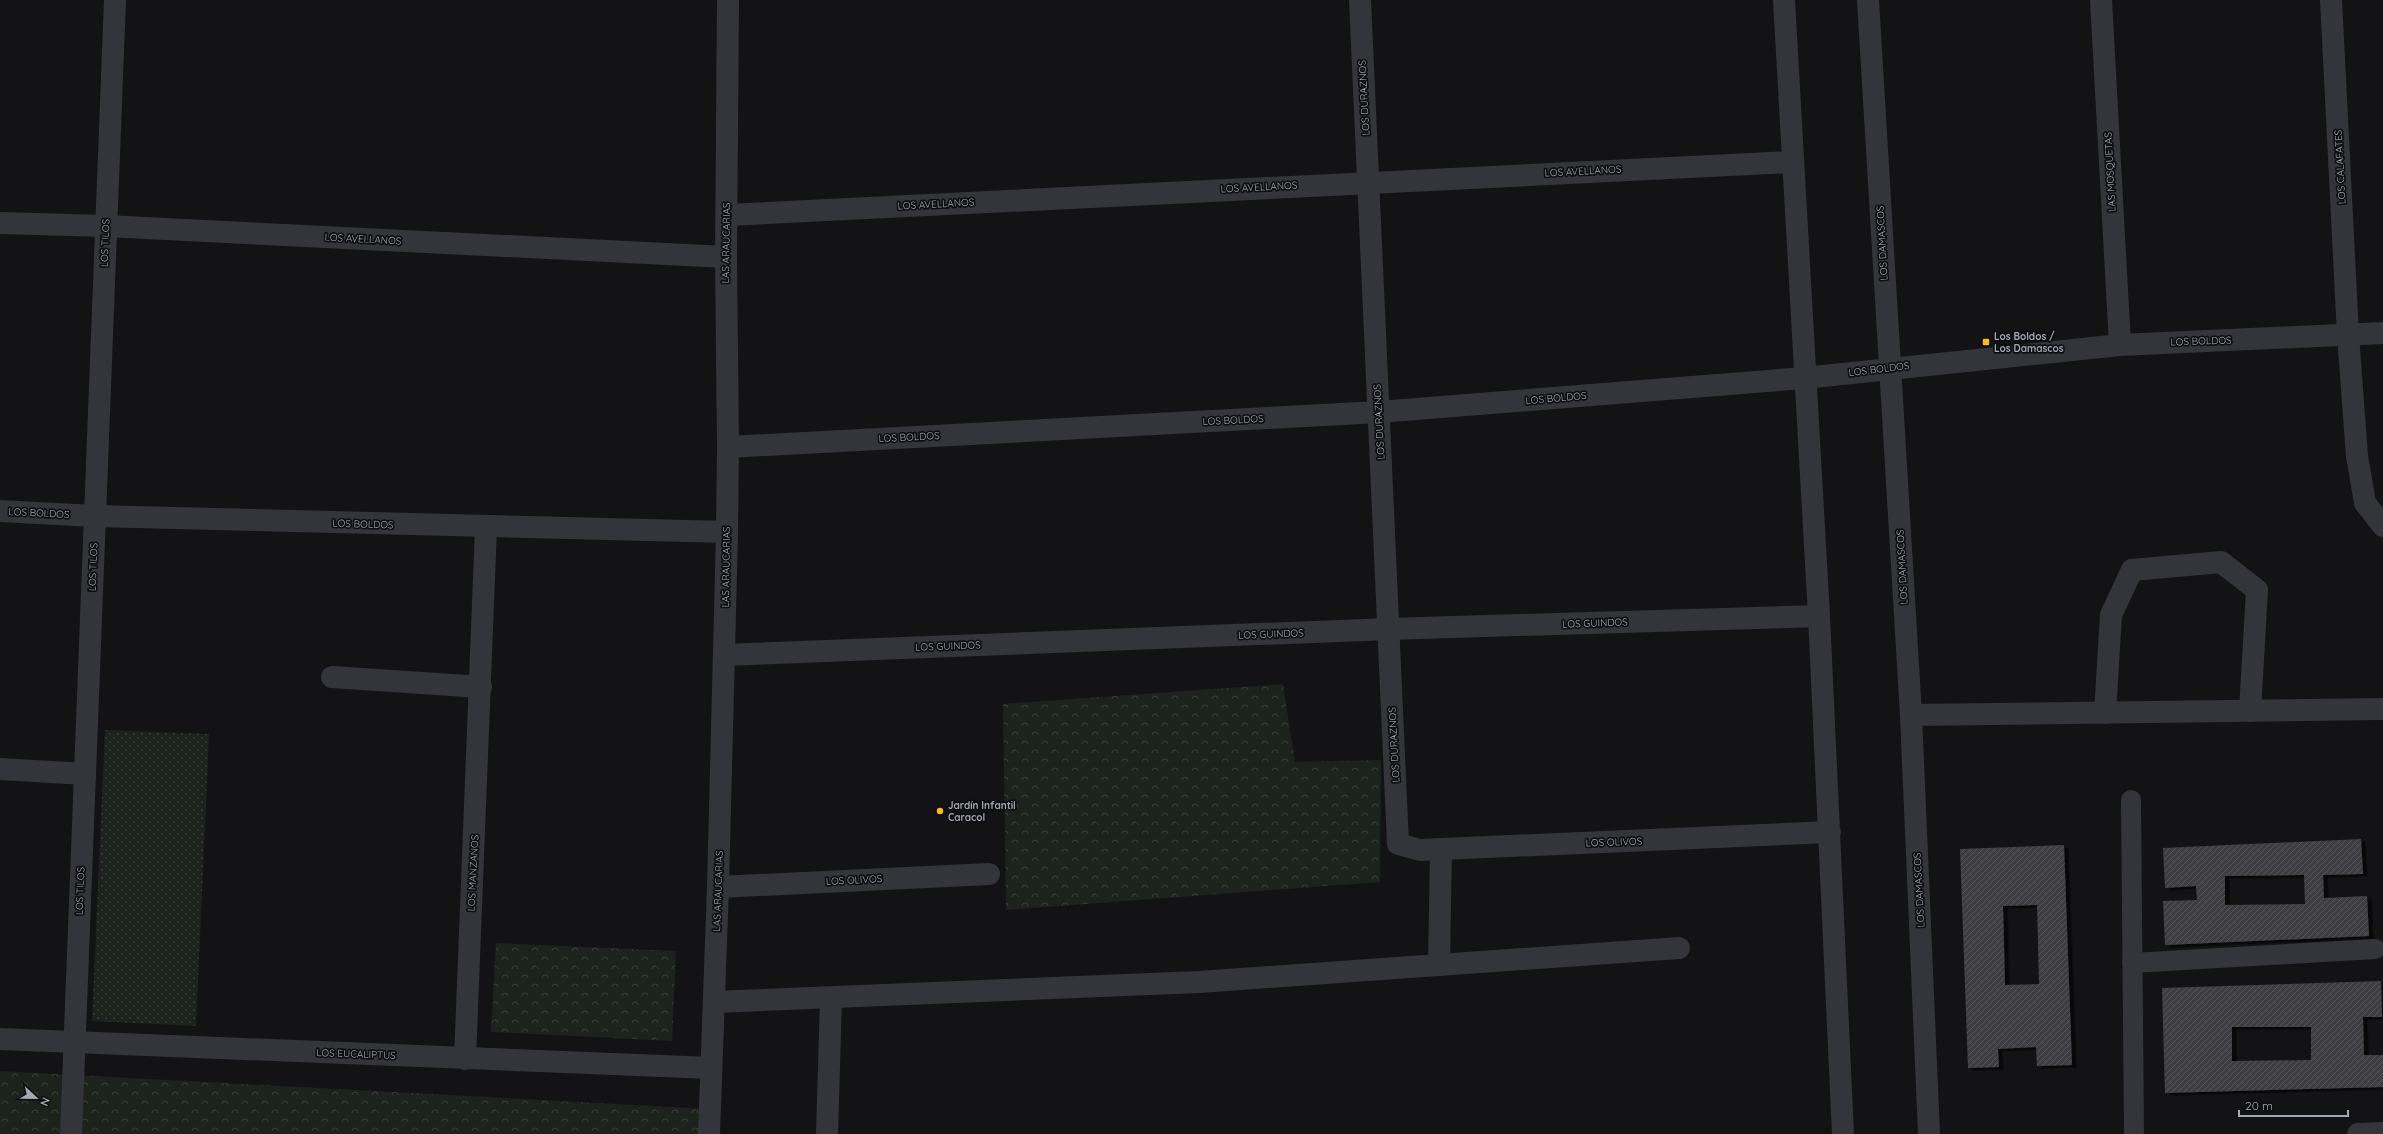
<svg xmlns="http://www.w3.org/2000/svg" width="2383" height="1134" viewBox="0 0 2383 1134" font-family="Quicksand,sans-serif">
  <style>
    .grass { fill: url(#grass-dots) }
    .forest { fill: url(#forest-crowns) }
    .building { fill: url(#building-hatch); fill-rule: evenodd; filter: url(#shadow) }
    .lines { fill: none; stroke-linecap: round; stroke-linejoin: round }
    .service { stroke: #34353a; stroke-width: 20 }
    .minor { stroke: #34353a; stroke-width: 22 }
    .tertiary { stroke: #34353a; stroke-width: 22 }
    .poi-dot { fill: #f7b928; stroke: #0e0e10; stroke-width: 1.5 }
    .labels { text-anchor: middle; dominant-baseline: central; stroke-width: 3.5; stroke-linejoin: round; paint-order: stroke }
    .street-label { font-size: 10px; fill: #a4a9b6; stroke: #0e0e10 }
    .poi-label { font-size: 10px; font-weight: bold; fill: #a4a9b6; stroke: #0e0e10; text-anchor: start }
  </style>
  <defs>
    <pattern id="grass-dots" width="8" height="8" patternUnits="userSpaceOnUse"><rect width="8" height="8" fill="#1b231c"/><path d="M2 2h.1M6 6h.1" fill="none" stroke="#39403b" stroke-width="1.8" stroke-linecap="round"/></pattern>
    <pattern id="forest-crowns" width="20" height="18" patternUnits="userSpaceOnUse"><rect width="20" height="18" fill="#1b231c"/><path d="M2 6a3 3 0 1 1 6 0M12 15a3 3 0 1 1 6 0" fill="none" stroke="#39403b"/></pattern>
    <pattern id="building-hatch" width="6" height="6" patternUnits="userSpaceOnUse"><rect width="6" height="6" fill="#3d3e42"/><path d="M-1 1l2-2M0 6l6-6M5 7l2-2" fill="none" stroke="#56575b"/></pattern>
    <filter id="shadow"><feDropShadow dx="4.5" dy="2.5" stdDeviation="0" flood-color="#0009"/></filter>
  </defs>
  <rect width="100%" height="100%" fill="#131315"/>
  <polygon class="grass" points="105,730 209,734 196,1026 92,1021"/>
  <g class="forest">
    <polygon points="1283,684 1295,762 1381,760 1380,882 1006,910 1003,704"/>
    <polygon points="496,943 676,951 672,1041 491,1032"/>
    <polygon points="0,1071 709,1109 708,1134 0,1134"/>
  </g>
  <g class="building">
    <path d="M2361,839L2363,874L2323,875L2324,898L2367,896L2369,936L2165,945L2163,901L2197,900L2196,886L2165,888L2163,848ZM2304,875L2305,904L2225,905V876Z"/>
    <path d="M2064,845L2072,1065L2037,1066L2036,1047L1998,1049L1999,1067L1968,1068L1960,849ZM2037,905L2039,984L2005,985L2003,906Z"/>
    <path d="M2381,981L2382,1017H2363L2364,1055H2383V1087L2165,1093L2162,988ZM2232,1027H2311V1060L2232,1061Z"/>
  </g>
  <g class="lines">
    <g class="service">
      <polyline points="2131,800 2134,1134"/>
      <polyline points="2132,963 2375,949"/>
    </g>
    <g class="minor">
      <polyline points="1360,0 1398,844 1420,850 1830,832"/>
      <polyline points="2101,0 2120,345"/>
      <polyline points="2331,0 2348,335 2357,456 2365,503 2383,526"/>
      <polyline points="727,215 1792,162"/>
      <polyline points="0,223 106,226 726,257"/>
      <polyline points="728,447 726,257 728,0"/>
      <polyline points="724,655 1389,629 1819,616"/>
      <polyline points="332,677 481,687"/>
      <polyline points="2105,713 2111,615 2132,570 2221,562 2257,590 2250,711"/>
      <polyline points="1911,715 2383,709"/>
      <polyline points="0,769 85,774"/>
      <polyline points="718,887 989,874"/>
      <polyline points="1439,965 1441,849"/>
      <polyline points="714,1002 1199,982 1679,948"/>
      <polyline points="0,1039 711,1068"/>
      <polyline points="465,1059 486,527"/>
      <polyline points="71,1134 115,0"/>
      <polyline points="709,1134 718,887 727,532"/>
      <polyline points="827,1134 831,998"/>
    </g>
    <g class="tertiary">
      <polyline points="1784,0 1819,616 1843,1134"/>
      <polyline points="1868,0 1911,715 1929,1134"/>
      <polyline points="0,511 95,516 727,532 728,447 1379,412 1804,378 2120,345 2383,333"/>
      <polyline points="2358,1134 2383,1133"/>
    </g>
  </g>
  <g class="poi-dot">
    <rect x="1982" y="338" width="8" height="8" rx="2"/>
    <circle cx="940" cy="811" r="4"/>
  </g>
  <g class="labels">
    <g class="street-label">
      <text transform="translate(1364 98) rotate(-93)">LOS DURAZNOS</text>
      <text transform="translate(2340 167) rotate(-93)">LOS CALAFATES</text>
      <text transform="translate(1583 171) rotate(-3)">LOS AVELLANOS</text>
      <text transform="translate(2110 172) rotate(-93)">LAS MOSQUETAS</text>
      <text transform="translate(1259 187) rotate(-3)">LOS AVELLANOS</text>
      <text transform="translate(936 204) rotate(-3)">LOS AVELLANOS</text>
      <text transform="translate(363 239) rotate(3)">LOS AVELLANOS</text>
      <text transform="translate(105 243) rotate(-88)">LOS TILOS</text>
      <text transform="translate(726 243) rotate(-89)">LAS ARAUCARIAS</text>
      <text transform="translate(1882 243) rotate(-93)">LOS DAMASCOS</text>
      <text transform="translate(2201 341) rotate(-2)">LOS BOLDOS</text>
      <text transform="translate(1879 369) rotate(-7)">LOS BOLDOS</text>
      <text transform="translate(1556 398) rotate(-5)">LOS BOLDOS</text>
      <text transform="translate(1233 420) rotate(-3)">LOS BOLDOS</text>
      <text transform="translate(1379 422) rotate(-93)">LOS DURAZNOS</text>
      <text transform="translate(909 437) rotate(-3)">LOS BOLDOS</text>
      <text transform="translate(39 513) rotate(3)">LOS BOLDOS</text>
      <text transform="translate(363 524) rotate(2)">LOS BOLDOS</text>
      <text transform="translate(93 567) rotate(-88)">LOS TILOS</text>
      <text transform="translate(726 567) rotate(-89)">LAS ARAUCARIAS</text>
      <text transform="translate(1902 567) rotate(-93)">LOS DAMASCOS</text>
      <text transform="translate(1595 623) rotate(-2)">LOS GUINDOS</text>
      <text transform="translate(1271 634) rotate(-2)">LOS GUINDOS</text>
      <text transform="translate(948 646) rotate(-2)">LOS GUINDOS</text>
      <text transform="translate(1394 745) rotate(-93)">LOS DURAZNOS</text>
      <text transform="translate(1614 842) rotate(-2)">LOS OLIVOS</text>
      <text transform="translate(473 873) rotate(-87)">LOS MANZANOS</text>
      <text transform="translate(854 880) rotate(-3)">LOS OLIVOS</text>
      <text transform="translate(1919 890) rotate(-93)">LOS DAMASCOS</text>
      <text transform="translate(80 891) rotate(-88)">LOS TILOS</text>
      <text transform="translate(718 891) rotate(-88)">LAS ARAUCARIAS</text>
      <text transform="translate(356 1054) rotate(2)">LOS EUCALIPTUS</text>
    </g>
    <g class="poi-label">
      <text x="1994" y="336">Los Boldos /<tspan x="1994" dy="12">Los Damascos</tspan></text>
      <text x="948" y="805">Jardín Infantil<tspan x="948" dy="12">Caracol</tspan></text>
    </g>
  </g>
  <g transform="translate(36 1098) rotate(112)" stroke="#0e0e10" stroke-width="3" paint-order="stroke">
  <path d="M0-3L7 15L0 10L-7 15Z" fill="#a4a9b6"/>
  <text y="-6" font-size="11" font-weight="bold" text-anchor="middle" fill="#a4a9b6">N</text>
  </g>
  <path d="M2239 1110v6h109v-6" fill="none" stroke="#a4a9b6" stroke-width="2"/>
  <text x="2245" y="1110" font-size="12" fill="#a4a9b6" stroke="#0e0e10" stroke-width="3" paint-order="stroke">20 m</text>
</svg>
